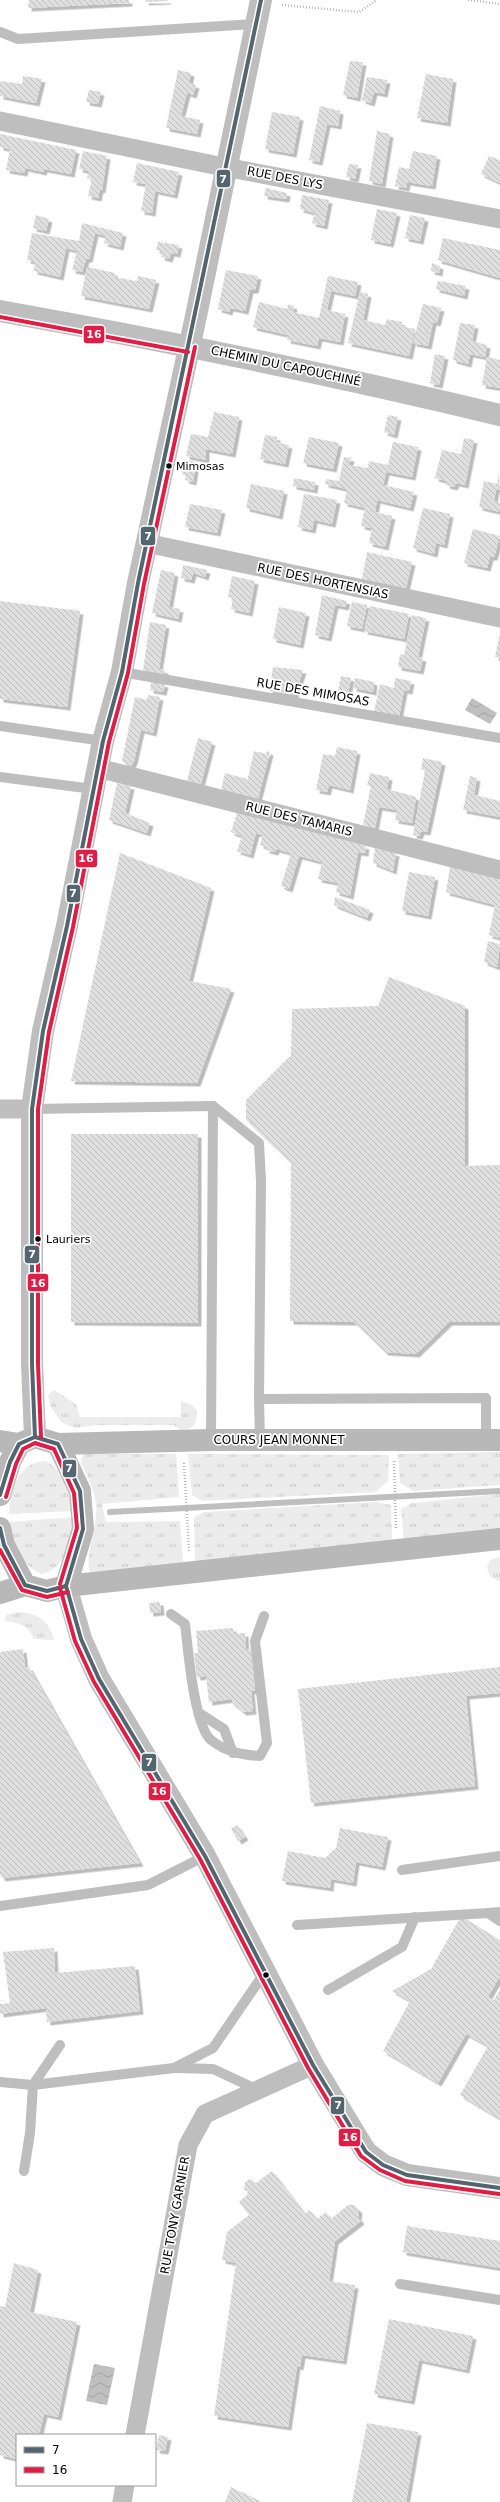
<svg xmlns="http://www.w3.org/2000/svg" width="500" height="2502" viewBox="0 0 500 2502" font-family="'DejaVu Sans',sans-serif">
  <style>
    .grass { fill: url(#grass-tufts) }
    .water { fill: url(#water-waves) }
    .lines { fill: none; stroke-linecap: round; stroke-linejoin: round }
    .stream { stroke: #bfbfbf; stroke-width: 6 }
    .building { fill: url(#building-back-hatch); filter: url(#shadow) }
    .path { stroke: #b9b9b9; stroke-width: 2.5; stroke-dasharray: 1 2; stroke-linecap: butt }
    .service { stroke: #bebebe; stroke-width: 10 }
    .minor { stroke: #bebebe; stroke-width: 19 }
    .tertiary { stroke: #bebebe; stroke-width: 22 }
    .secondary { stroke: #b8b8b8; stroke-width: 22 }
    .bus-1-casing { stroke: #fff; stroke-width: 7 }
    .bus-2-casing { stroke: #fff; stroke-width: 7 }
    .bus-1 { stroke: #53656e; stroke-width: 4 }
    .bus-2 { stroke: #df1d45; stroke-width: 4 }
    .bus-dot { fill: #000; stroke: #fff; stroke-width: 1.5 }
    .labels { text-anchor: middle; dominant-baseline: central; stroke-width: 3.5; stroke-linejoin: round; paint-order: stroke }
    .bus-label { font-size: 11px; fill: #000; stroke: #fff; text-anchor: start }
    .street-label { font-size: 12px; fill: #000; stroke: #fff }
    .line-badge { stroke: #fff; stroke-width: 1.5 }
    .badge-label { font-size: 11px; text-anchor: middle; font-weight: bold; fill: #fff }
  </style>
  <defs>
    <pattern id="grass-tufts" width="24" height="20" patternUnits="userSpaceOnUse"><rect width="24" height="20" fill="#ececec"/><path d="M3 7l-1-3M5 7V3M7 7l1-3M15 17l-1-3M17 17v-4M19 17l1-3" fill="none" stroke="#c9c9c9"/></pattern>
    <pattern id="water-waves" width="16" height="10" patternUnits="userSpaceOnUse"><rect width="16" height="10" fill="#bfbfbf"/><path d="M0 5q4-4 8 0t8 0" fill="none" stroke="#a2a2a2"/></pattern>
    <pattern id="building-back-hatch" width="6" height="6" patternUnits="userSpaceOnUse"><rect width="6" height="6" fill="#dfdfdf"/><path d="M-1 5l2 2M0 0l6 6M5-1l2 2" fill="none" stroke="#bebebe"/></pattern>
    <filter id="shadow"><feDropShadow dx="3.5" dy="3.5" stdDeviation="0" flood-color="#0004"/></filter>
  </defs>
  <rect width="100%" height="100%" fill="#fff"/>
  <g class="grass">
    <path d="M54,1390L76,1404L80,1417H181V1401L192,1405L197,1410C197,1423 194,1430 180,1430L174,1425H97L75,1428L61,1422L51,1407L48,1395Z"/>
    <polygon points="500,1452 500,1485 413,1491 400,1483 398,1454"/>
    <path d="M83,1454H176L179,1497L102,1504L106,1522L180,1521L183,1565L90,1572C84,1557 98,1526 96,1506C95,1490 87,1476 81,1462Z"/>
    <polygon points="188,1454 389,1455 388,1481 376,1492 202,1501 192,1495"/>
    <path d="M44,1461C64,1468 69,1492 73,1511L9,1514C10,1491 18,1463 44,1461Z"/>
    <polygon points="500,1494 500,1530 404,1540 401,1509 412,1503"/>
    <polygon points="377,1502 391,1505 392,1541 195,1562 194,1517 204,1512"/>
    <path d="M75,1517C70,1539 68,1568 42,1574C18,1564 16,1545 9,1522Z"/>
    <polygon points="500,1557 500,1582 490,1576 487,1568 490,1560"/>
    <path d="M19,1612C37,1613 50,1621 54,1640L34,1639C28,1625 20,1623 5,1621L6,1615Z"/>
  </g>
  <g class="water">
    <polygon points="472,698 497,713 490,724 465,710"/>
    <polygon points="94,2364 115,2368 107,2405 86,2401"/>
  </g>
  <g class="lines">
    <polyline class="stream" points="110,1512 500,1491"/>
  </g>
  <g class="building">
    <polygon points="29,0 129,0 129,3 28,8"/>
    <polygon points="145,0 168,0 168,1 146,2"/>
    <polygon points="350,61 363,62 357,98 343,95"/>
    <polygon points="178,70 191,73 189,83 196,85 193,95 187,93 181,116 200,120 197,134 166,128"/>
    <polygon points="426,74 453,79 447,123 417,118"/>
    <polygon points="23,76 42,79 36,103 0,96 0,81 22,84"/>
    <polygon points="367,77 387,80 384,94 374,92 371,103 362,100"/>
    <polygon points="89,90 101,92 98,104 86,102"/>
    <polygon points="320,106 340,111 338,126 327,124 319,162 309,160"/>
    <polygon points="272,112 300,117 293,154 265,149"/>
    <polygon points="377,131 390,134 382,184 369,181"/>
    <polygon points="0,134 76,150 71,174 44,169 43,172 25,168 24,173 6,170 10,149 0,147"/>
    <polygon points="83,151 107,156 102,190 100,189 98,198 88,196 92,179 87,178 89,171 79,169"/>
    <polygon points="413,151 437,156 432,186 407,182 406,188 395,186 399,167 409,169"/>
    <polygon points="489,156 500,160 500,183 481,174"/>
    <polygon points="137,163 179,172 174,195 155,191 152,213 141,211 146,184 133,182"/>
    <polygon points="349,164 358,165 355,179 346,177"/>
    <polygon points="266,188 287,193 286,199 264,196"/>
    <polygon points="302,195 329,200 324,226 312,223 315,213 300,209"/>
    <polygon points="377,209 397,213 390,244 371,240"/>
    <polygon points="36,215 49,219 46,231 33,228"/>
    <polygon points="410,215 425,218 420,241 405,238"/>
    <polygon points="82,223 123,233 120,247 104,243 106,236 95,233 89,259 86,259 82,272 72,270 77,251 66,248 60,277 34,271 35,262 27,260 32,233 79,241"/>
    <polygon points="443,238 500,250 500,278 438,260"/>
    <polygon points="158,242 179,245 177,254 171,253 169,259 161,257 162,251 156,250"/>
    <polygon points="432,263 440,266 439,273 431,271"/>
    <polygon points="87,267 115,273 114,277 137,281 138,276 156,280 149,309 81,296"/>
    <polygon points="226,270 258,276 255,290 250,290 245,311 230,308 229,312 218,309"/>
    <polygon points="328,276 358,282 355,296 331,291 327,310 345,314 340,342 319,338 317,346 287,340 288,335 253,327 259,302 287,309 288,304 294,306 293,312 319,318"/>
    <polygon points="438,281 466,286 464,296 436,289"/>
    <polygon points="360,292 368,294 363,320 385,325 387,319 402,322 401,326 415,329 409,356 348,343"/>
    <polygon points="423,304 441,308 437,323 433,322 428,346 413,343"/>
    <polygon points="460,323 475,325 472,341 487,345 485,357 470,354 468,364 453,360"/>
    <polygon points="435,354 445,356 439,385 430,383"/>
    <polygon points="487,357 500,360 500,388 482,385"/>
    <polygon points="214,412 239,417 232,454 206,449 206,460 186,456 191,434 208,437"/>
    <polygon points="388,415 398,417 394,435 384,432"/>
    <polygon points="265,435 277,437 276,442 289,445 285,464 260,459"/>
    <polygon points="309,437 339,443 333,469 303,463"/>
    <polygon points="464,438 474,440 465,485 456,483 454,487 446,485 447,481 435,478 442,450 461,454"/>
    <polygon points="393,442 418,447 412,477 386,472 383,485 414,492 410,508 377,500 375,512 392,516 385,547 369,543 372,528 361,526 365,508 344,503 347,489 325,484 326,479 339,481 344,457 351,458 349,465 368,468 369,461 388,465"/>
    <polygon points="185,460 196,462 193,482 185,480 186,476 182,474"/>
    <polygon points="499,472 500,490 496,489 494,501 500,503 500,512 479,507 484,481 497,484"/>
    <polygon points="294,478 315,482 314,490 293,486"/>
    <polygon points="251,484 284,491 279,516 246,508"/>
    <polygon points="304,494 337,500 332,524 314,520 312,530 298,527"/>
    <polygon points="190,504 222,510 217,533 185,527"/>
    <polygon points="423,508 450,514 444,545 436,543 434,554 413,548"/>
    <polygon points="473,529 500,536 494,557 490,557 487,568 464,563"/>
    <polygon points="367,552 412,562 406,588 362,579"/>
    <polygon points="183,565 207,570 205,577 193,573 191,580 181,578"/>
    <polygon points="161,570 175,573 169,607 180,609 178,619 152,613"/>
    <polygon points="232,576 255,581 249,613 231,609 233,598 228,597"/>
    <polygon points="322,595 347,601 345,607 335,605 328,638 315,635"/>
    <polygon points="0,601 80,611 67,707 0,699"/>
    <polygon points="352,602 367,605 362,629 347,626"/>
    <polygon points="370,606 409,614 404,639 364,631"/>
    <polygon points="279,607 306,613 300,645 273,639"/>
    <polygon points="412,615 426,618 418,657 423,658 420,671 398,667 400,654 404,655"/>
    <polygon points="150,622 166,625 159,669 165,670 164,675 143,670"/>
    <polygon points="499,637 500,637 500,658 495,657"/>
    <polygon points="273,667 303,670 295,695 269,691"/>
    <polygon points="341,676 351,678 348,693 338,691"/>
    <polygon points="355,678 374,682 373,692 353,688"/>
    <polygon points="395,678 411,681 409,691 404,690 399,717 374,712 380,684 394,688"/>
    <polygon points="151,681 165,684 163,692 150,690"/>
    <polygon points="148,695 160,697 153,733 141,730 134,761 131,766 128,765 122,761 135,697 147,700"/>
    <polygon points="198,738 212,742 201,784 187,781"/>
    <polygon points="337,747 357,751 350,790 329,785 327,792 316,790 323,754 335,756"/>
    <polygon points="254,751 266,754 267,751 270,752 258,799 244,796"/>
    <polygon points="423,758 442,762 427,832 421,831 419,836 413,835 425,771 421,769"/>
    <polygon points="225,773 247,779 243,795 221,790"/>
    <polygon points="370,773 389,777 387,789 416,797 412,823 395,820 397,810 379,807 375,828 363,825 371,786 367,785"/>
    <polygon points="470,776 477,778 474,795 500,801 500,817 463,810"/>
    <polygon points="117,783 131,786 125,813 150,823 147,833 109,820"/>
    <polygon points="237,813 366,846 365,853 358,852 350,896 336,892 338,883 318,879 322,862 299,856 289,889 281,886 291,853 276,849 275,852 266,850 267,847 260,845 263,835 256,833 250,855 237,851 242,836 231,832"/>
    <polygon points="375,848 396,853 393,871 373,863"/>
    <polygon points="120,853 211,888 189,981 231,989 197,1083 71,1081"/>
    <polygon points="450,867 500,880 500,938 489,935 495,905 446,892"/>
    <polygon points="409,872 435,877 428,916 402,911"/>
    <polygon points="335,897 370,910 367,918 334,905"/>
    <polygon points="488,941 500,944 497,967 484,962"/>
    <polygon points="389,977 465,1006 465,1166 500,1165 500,1322 449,1322 416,1354 385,1352 354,1322 290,1321 291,1163 246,1120 246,1100 291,1055 292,1009 378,1006"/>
    <polygon points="71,1134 198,1134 198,1323 71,1322"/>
    <polygon points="160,1602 161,1612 150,1613 149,1603"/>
    <polygon points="233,1628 234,1634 245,1633 246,1650 251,1649 255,1690 251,1691 253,1711 243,1712 233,1704 232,1699 209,1702 206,1676 197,1677 194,1653 198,1653 196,1631"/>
    <polygon points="23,1649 25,1667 29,1667 140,1863 2,1878 0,1874 0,1652"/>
    <polygon points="500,1667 500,1693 466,1696 475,1786 311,1803 298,1689"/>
    <polygon points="237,1825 245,1837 238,1841 231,1829"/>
    <polygon points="340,1828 388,1837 382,1867 356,1862 353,1883 331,1879 330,1888 282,1881 288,1851 325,1858 336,1848"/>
    <polygon points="461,1916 500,1940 500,1976 488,1997 494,2000 500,1990 500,2119 460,2095 488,2046 466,2034 438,2083 383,2051 410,2001 392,1991 431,1969"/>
    <polygon points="54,1948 55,1973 135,1966 140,2011 47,2022 46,2008 0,2014 0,2004 10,2003 3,1952"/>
    <polygon points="272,2171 305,2214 309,2210 317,2219 326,2212 331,2219 348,2205 354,2205 359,2210 358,2217 361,2221 335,2241 329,2281 355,2285 343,2361 302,2355 300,2367 297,2366 288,2427 214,2416 236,2263 222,2260 227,2232 249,2215 239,2202 250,2192 244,2190 245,2182 250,2179 256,2183"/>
    <polygon points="407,2226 500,2241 500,2268 403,2252"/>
    <polygon points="14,2263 38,2270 30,2312 77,2322 58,2417 44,2414 39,2435 17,2435 17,2459 0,2455 0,2306 5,2307"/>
    <polygon points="389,2319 473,2336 466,2370 419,2360 411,2401 374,2394"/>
    <polygon points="367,2423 418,2432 406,2502 352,2502"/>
    <polygon points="159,2435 168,2437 165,2451 156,2450"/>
    <polygon points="231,2487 260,2501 260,2502 225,2502"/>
  </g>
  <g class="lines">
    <g class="path">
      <polyline points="468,0 500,4"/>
      <polyline points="282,5 359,12 377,0"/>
      <polyline points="394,1461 396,1530"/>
      <polyline points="184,1463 189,1551"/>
    </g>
    <g class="service">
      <polyline points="0,32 18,39 254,24"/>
      <polyline points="122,672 500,738"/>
      <polyline points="0,726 103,741"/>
      <polyline points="0,777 93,789"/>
      <polyline points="213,1106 259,1143 261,1181 259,1399 486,1398 486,1440"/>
      <polyline points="32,1109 213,1106 211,1440"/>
      <polyline points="259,1399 260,1440"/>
      <path d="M171,1614L185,1624C188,1648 194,1726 211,1740C226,1752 242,1755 260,1756L267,1743L255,1641L264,1616"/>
      <polyline points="199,1713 224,1729 233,1753"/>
      <polyline points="402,1870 500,1856"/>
      <polyline points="0,1906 148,1885 205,1856"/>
      <polyline points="500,1912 488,1913 500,1921"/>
      <polyline points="297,1925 488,1913"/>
      <polyline points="328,1990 402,1947 415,1917"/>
      <polyline points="176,2068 213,2069 256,2089"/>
      <polyline points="0,2082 33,2085 60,2045"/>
      <polyline points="24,2171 30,2133 33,2085 174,2068 213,2048 265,1972"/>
      <polyline points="400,2284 500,2300"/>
    </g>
    <g class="minor">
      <polyline points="0,121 214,165 500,219"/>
      <polyline points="146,543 500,618"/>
      <polyline points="98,768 500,870"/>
      <polyline points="0,1109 32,1109"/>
      <polyline points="135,2435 188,2145 205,2114 313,2065"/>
      <polyline points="122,2502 125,2485"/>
    </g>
    <g class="tertiary">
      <path d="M0,311C168,341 334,375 500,415"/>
      <polyline points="35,1437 32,1364 32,1109 43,1031 67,926 103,741 122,672 138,583 196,316 261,0"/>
      <polyline points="66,1586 81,1639 99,1679 205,1856 313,2065 366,2152 383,2165 407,2175 500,2188"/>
    </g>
    <g class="secondary">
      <polyline points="0,1441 19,1444"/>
      <polyline points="58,1444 211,1440 500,1440"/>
      <polyline points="0,1495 10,1462 19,1444 35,1437 58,1444 80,1491 83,1529 66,1586"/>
      <polyline points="0,1528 4,1545 25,1585 47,1591 66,1586 500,1539"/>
      <polyline points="0,1593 25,1585"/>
    </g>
    <defs>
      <g id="bus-1">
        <polyline points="35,1437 32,1364 32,1109 43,1031 67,926 103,741 122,672 138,583 261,0"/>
        <polyline points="0,1495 10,1462 19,1444 35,1437 58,1444 80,1491 83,1529 66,1586"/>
        <polyline points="0,1528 4,1545 25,1585 47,1591 66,1586"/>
        <polyline points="66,1586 81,1639 99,1679 205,1856 313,2065 366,2152 383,2165 407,2175 500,2188"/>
      </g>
      <g id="bus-2">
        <polyline points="0,317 188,352"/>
        <polyline points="41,1437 38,1364 38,1109 49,1032 73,927 109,742 128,673 144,584 195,347"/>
        <polyline points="6,1497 16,1464 23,1449 35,1443 54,1449 74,1493 77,1528 60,1584"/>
        <polyline points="0,1550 22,1590 47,1597 68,1592"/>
        <polyline points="60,1588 75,1641 94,1682 200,1859 308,2068 361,2156 380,2170 405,2181 499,2194"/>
      </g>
    </defs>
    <use href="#bus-1" class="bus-1-casing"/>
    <use href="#bus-2" class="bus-2-casing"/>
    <use href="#bus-1" class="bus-1"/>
    <use href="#bus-2" class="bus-2"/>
  </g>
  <g class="bus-dot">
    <circle cx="169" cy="466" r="3.5"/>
    <circle cx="38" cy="1239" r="3.5"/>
    <circle cx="266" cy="1975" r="3.5"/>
  </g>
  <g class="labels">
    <g class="bus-label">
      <text x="176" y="466">Mimosas</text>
      <text x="46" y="1239">Lauriers</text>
    </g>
    <g class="street-label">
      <text transform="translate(285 178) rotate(11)">RUE DES LYS</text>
      <text transform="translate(286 366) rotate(12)">CHEMIN DU CAPOUCHINÉ</text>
      <text transform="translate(323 581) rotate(12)">RUE DES HORTENSIAS</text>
      <text transform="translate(313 692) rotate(10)">RUE DES MIMOSAS</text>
      <text transform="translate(299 819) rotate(14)">RUE DES TAMARIS</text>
      <text x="279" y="1440">COURS JEAN MONNET</text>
      <text transform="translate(175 2215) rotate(-80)">RUE TONY GARNIER</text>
    </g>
  </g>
  <g class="line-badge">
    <rect x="216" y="169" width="15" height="19" rx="4" fill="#53656e"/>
    <rect x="83" y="325" width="22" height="19" rx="4" fill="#df1d45"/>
    <rect x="140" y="526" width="16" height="20" rx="4" fill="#53656e"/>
    <rect x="75" y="849" width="23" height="19" rx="4" fill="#df1d45"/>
    <rect x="66" y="884" width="15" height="19" rx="4" fill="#53656e"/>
    <rect x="24" y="1245" width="16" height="19" rx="4" fill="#53656e"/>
    <rect x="27" y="1273" width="22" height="19" rx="4" fill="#df1d45"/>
    <rect x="62" y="1459" width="15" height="19" rx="4" fill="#53656e"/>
    <rect x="141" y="1753" width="16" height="19" rx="4" fill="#53656e"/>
    <rect x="148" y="1782" width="23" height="19" rx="4" fill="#df1d45"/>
    <rect x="330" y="2096" width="15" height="19" rx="4" fill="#53656e"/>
    <rect x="338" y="2128" width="23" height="19" rx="4" fill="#df1d45"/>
  </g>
  <g class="badge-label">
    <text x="223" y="183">7</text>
    <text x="94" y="338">16</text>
    <text x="148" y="540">7</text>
    <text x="86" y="862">16</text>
    <text x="73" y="897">7</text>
    <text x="32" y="1258">7</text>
    <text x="38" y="1287">16</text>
    <text x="69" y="1472">7</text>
    <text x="149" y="1766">7</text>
    <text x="159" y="1795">16</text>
    <text x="338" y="2109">7</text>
    <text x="350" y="2141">16</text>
  </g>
  <rect x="16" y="2434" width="140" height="52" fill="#ffffff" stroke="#999999"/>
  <rect x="24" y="2447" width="20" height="6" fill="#53656e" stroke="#999999"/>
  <text x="52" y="2454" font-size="12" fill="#000000">7</text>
  <rect x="24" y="2467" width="20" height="6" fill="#df1d45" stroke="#999999"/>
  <text x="52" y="2474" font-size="12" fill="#000000">16</text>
</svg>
